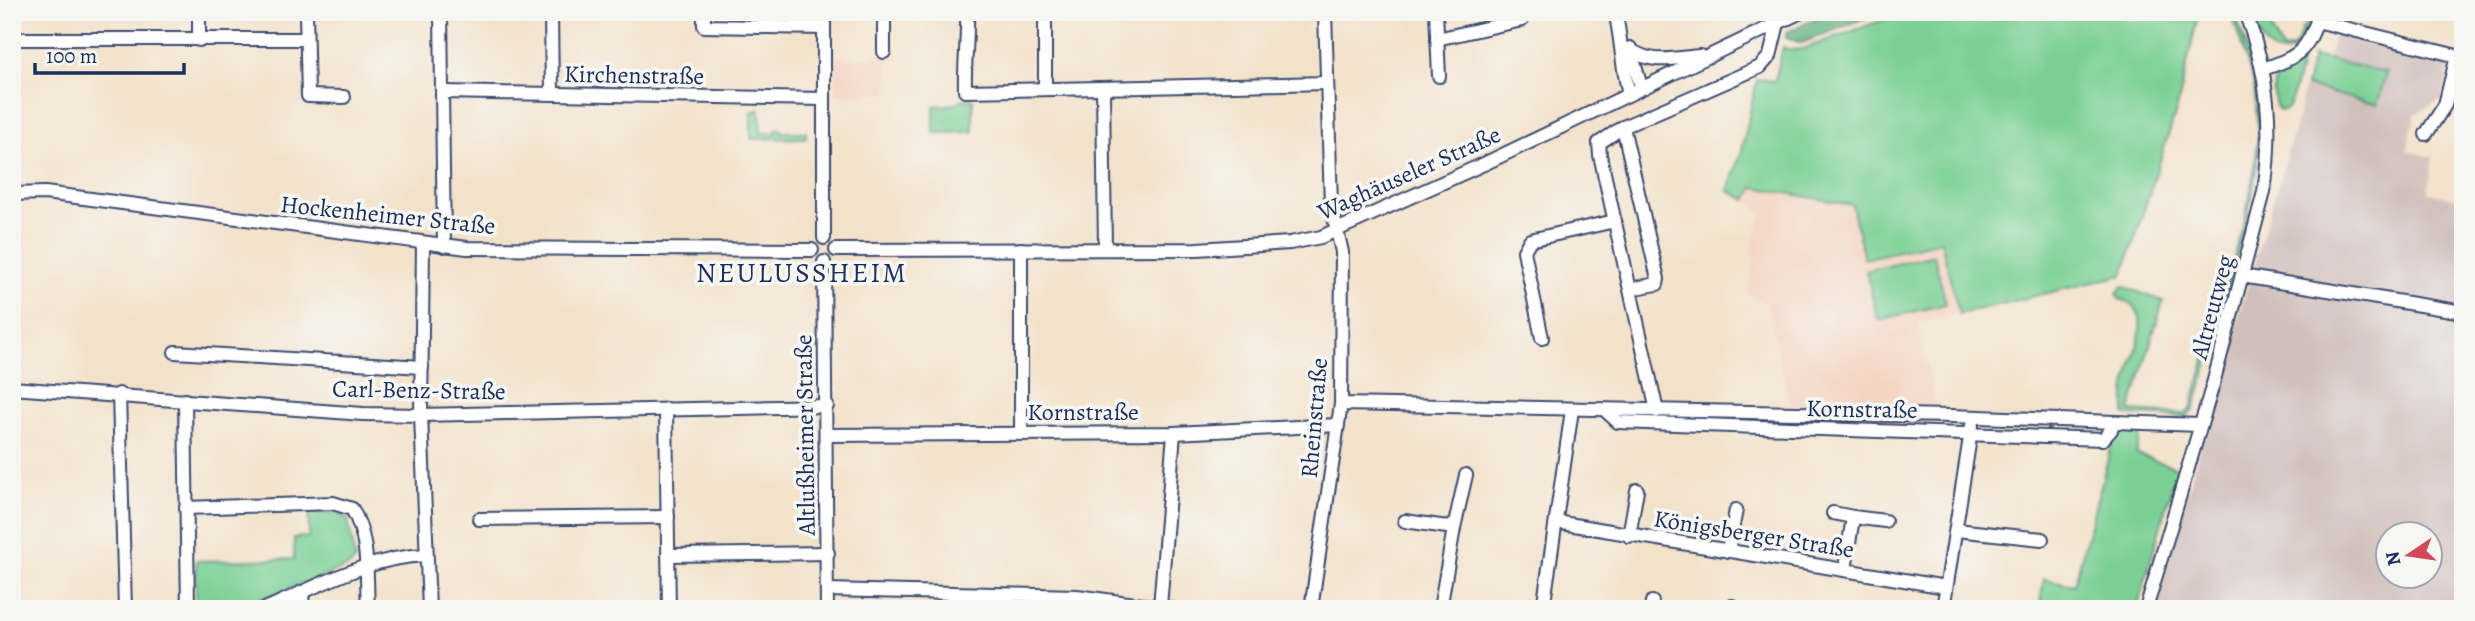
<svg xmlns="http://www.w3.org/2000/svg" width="2475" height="621" viewBox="0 0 2475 621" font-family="Alegreya,serif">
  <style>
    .built { fill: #f4d3c0 }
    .industrial { fill: #d0c0bc; fill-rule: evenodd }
    .green { fill: #7ad094; stroke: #4a8079; stroke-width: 2 }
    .forest { fill: #63b27e; stroke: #3f706e; stroke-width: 2 }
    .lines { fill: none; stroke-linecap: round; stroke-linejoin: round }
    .minor-casing { stroke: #3b4a6e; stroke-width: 16 }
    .minor { stroke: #fff; stroke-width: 12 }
    .labels { text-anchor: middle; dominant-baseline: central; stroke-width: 7; stroke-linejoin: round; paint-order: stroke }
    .street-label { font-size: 24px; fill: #1b2f5e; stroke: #f6f6f2 }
    .quarter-label { font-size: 28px; letter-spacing: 2px; fill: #1b2f5e; stroke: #f6f6f2 }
  </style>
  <rect width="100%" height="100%" fill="#f6f6f2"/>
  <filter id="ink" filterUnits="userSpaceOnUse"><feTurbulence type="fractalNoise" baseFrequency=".0143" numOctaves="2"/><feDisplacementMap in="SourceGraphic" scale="14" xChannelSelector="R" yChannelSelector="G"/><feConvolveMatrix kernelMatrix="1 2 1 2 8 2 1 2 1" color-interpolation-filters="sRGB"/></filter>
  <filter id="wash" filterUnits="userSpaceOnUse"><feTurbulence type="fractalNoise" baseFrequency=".00686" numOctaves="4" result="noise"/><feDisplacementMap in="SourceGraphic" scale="28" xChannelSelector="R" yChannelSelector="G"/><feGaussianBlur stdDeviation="1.57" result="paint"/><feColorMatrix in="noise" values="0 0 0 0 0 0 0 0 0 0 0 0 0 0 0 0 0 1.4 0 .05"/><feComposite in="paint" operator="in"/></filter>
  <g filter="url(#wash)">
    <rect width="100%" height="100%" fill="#f3e2ca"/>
    <g class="built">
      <rect x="835" y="57" width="53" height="37"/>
      <polygon points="1754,187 1851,207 1865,260 1940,243 1956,314 1918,323 1937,409 1790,405 1767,303 1746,295 1756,256 1750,254 1762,214 1747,200"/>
    </g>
    <path class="industrial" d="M2335,32L2438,56L2446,62L2449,68L2443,99L2415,114L2407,151L2433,157L2428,193L2463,200V609H2155L2214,397L2293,135L2313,56L2328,59ZM2388,534H2430V576H2388Z"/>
    <g class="green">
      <polygon points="1905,12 2199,12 2177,108 2123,275 1959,314 1941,241 1864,259 1852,205 1754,187 1747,200 1728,191 1742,150 1757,79 1775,81 1783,47 1791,50 1803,49"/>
      <path d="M2231,12H2234C2277,118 2258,178 2230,282C2218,325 2208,369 2193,411L2186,417L2125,415C2125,406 2124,396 2126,387C2129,363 2161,307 2119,299L2117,294L2122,286L2163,301L2130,411L2185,414L2191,409L2246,216L2256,160L2258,132L2254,84Z"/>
      <path d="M2251,12H2263L2282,50L2292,48L2297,44L2302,28L2310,22L2313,12H2317C2312,22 2307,33 2301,42C2297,48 2290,53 2283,53C2262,54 2257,27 2251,12Z"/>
      <polygon points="2313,56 2386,73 2377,105 2306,86"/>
      <path d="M2299,58L2301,64L2290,105L2286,110L2280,111C2275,106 2275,102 2274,95C2271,74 2283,68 2299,58Z"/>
      <polygon points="973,99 973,132 934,133 934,106 957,104 961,100"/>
      <polygon points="760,109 761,133 776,133 776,129 781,129 782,132 806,132 806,138 751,139 751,112"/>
      <polygon points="1934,255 1946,304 1878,320 1866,271"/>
      <polygon points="2142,428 2136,454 2177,468 2137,609 2039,609 2044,579 2074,585 2114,437 2123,430"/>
      <polygon points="309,512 337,513 348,519 355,560 350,566 240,607 196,609 196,561 294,559 294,538 309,537"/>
    </g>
    <polygon class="forest" points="1828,12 1880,12 1802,43 1786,38 1787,32"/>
  </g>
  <g filter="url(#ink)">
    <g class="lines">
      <defs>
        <g id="minor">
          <polyline points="306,12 308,96 344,97"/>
          <polyline points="441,12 444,246"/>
          <polyline points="551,12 552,94"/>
          <polyline points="704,12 704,26 824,28"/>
          <polyline points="824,12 824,238"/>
          <path d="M967,12C968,39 964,64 965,91L1327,83"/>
          <polyline points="1436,12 1439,76"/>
          <path d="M1615,12C1622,39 1621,66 1629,93"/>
          <polyline points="2317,21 2457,56 2445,105 2426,134"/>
          <polyline points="12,39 305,39"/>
          <polyline points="1437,39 1522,20"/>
          <polyline points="199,40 199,12"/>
          <polyline points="1630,48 1641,87"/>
          <path d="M1631,50C1653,65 1675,58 1700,56"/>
          <polyline points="884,52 884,12"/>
          <path d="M2263,69C2300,57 2308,50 2320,12"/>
          <polyline points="1045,88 1045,12"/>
          <polyline points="1103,88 1105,249"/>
          <polyline points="443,92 824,99"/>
          <polyline points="1623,127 1658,279 1657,284 1630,289"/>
          <polyline points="12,194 45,193 467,248 812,250"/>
          <polyline points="423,244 421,415 429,609"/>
          <polyline points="836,250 1197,249 1290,243 1321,237 1486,163 1801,12"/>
          <polyline points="824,262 827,609"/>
          <polyline points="2242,276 2463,312"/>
          <polyline points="1542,338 1524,251 1530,240 1615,221"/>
          <polyline points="175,352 422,367"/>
          <polyline points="12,388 363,414 421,415 827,406"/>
          <polyline points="119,394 125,609"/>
          <polyline points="185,400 188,609"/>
          <polyline points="1341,404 1951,416 2200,425"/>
          <polyline points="666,409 669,609"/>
          <polyline points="1605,410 1618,422 2103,439 2111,430 2113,422"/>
          <polyline points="1657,411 1600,155 1599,143 1623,127 1760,67 1770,56 1778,23"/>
          <polyline points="1021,433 1021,249"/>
          <polyline points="827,435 1174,433 1338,425"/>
          <path d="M186,508L333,503L352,509C370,540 366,575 368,609"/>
          <polyline points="1833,513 1853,517 1845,570"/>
          <polyline points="1853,517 1885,521"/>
          <polyline points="479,519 668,517"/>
          <polyline points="1405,521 1454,528"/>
          <polyline points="1556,522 1946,587"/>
          <polyline points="1956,530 2042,539"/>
          <polyline points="1629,536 1637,490"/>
          <polyline points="1728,551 1736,510"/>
          <polyline points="668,555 828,553"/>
          <polyline points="827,590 1077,596 1171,609"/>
          <polyline points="302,592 303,609"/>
          <polyline points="1160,607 1174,433"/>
          <path d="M265,609C316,587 369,557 426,555"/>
          <polyline points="1311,609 1341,404 1342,252 1331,205 1325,12"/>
          <polyline points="1440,609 1454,528 1466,475"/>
          <polyline points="1543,609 1572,410"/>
          <polyline points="1651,609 1652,602"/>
          <polyline points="1732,609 1732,606"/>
          <polyline points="1943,609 1972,425"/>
          <path d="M2146,609L2213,384L2264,192C2273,127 2269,74 2245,12"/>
        </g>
      </defs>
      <use href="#minor" class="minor-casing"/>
      <use href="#minor" class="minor"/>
    </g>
  </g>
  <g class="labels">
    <g class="street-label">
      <text transform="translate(634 75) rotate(1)">Kirchenstraße</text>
      <text transform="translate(1409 173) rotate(-24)">Waghäuseler Straße</text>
      <text transform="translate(388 215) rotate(6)">Hockenheimer Straße</text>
      <text transform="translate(2212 307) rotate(-75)">Altreutweg</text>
      <text transform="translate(419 390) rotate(1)">Carl-Benz-Straße</text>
      <text transform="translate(1862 409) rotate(1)">Kornstraße</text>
      <text x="1083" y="412">Kornstraße</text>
      <text transform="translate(1314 418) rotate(-85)">Rheinstraße</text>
      <text transform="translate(805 435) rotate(-91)">Altlußheimer Straße</text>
      <text transform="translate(1754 534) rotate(9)">Königsberger Straße</text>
    </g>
    <g class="quarter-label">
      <text x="802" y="273">NEULUSSHEIM</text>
    </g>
  </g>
  <rect width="2475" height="621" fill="none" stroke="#f6f6f2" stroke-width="42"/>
  <g transform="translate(2409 555) rotate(257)"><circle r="33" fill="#f6f6f2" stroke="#9ea6b7" stroke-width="2"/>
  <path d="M0-5L12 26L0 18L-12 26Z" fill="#d1495b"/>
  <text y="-10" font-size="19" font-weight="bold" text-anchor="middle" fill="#1b2f5e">N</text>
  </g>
  <path d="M35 63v10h149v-10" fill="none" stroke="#1b2f5e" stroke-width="3.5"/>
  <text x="46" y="63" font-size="21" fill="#1b2f5e" stroke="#f6f6f2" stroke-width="5" paint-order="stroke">100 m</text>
</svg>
